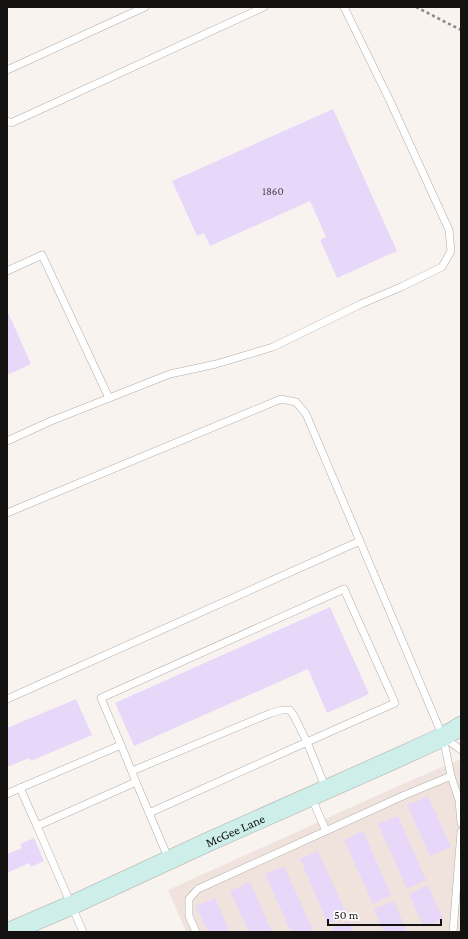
<svg xmlns="http://www.w3.org/2000/svg" width="468" height="939" viewBox="0 0 468 939" font-family="'Crimson Pro',serif">
  <style>
    .built { fill: #f0e3dd }
    .building { fill: #e7d8fa }
    .lines { fill: none; stroke-linecap: round; stroke-linejoin: round }
    .lane-casing { stroke: #b1aca9; stroke-width: 8 }
    .secondary-casing { stroke: #b1aca9; stroke-width: 20 }
    .path { stroke: #8c8785; stroke-width: 2.5; stroke-dasharray: 3 3; stroke-linecap: butt }
    .lane { stroke: #fff; stroke-width: 7 }
    .secondary { stroke: #cdeee9; stroke-width: 19 }
    .labels { text-anchor: middle; dominant-baseline: central; stroke-width: 3; stroke-linejoin: round; paint-order: stroke }
    .number-label { font-size: 11px; fill: #49444b }
    .street-label { font-size: 13px; fill: #141211; stroke: #fff }
  </style>
  <rect width="100%" height="100%" fill="#f9f3f0"/>
  <polygon class="built" points="461,759 461,932 186,932 168,890 396,787"/>
  <g class="building">
    <polygon points="333,109 397,251 337,278 320,240 326,237 310,201 210,246 204,233 197,236 172,181"/>
    <polygon points="7,310 31,364 7,375"/>
    <polygon points="330,607 369,694 327,713 308,669 134,746 115,703"/>
    <polygon points="76,699 92,735 31,761 29,758 7,767 7,728"/>
    <polygon points="428,796 451,847 430,856 407,805"/>
    <polygon points="398,816 426,880 407,889 378,824"/>
    <polygon points="363,831 391,895 373,904 344,840"/>
    <polygon points="34,838 44,861 31,867 29,863 7,873 7,854 22,848 20,844"/>
    <polygon points="318,851 347,915 328,924 300,859"/>
    <polygon points="284,866 313,930 308,932 291,932 265,874"/>
    <polygon points="250,882 272,932 249,932 230,891"/>
    <polygon points="428,885 443,919 424,927 409,894"/>
    <polygon points="215,898 230,932 208,932 196,906"/>
    <polygon points="394,901 407,932 384,932 374,909"/>
    <polygon points="349,921 354,932 332,932 331,929"/>
  </g>
  <g class="lines">
    <defs>
      <g id="lane">
        <polyline points="7,70 145,7"/>
        <polyline points="7,121 11,123 264,7"/>
        <polyline points="7,271 42,255 109,398"/>
        <polyline points="7,441 51,421 170,374 216,364 273,347 361,304 401,287 442,267 451,251 449,230 390,101 344,7"/>
        <polyline points="7,513 281,399 296,402 306,414 443,737 451,776 459,800 461,823"/>
        <polyline points="7,699 360,541"/>
        <polyline points="445,738 461,750"/>
        <polyline points="121,745 136,782"/>
        <polyline points="132,771 271,713 282,710 290,710 294,716 307,742 149,813"/>
        <polyline points="20,788 121,745 101,698 344,589 395,703 307,742 326,789"/>
        <polyline points="7,794 20,788 37,826 136,782 169,860"/>
        <polyline points="311,796 326,831"/>
        <polyline points="37,826 83,932"/>
        <polyline points="196,932 189,916 189,899 198,889 405,795 451,776"/>
        <polyline points="453,932 461,832"/>
      </g>
      <g id="secondary">
        <path id="s1" d="M9,932L72,905L208,842L397,758L443,737L461,726"/>
      </g>
    </defs>
    <use href="#lane" class="lane-casing"/>
    <use href="#secondary" class="secondary-casing"/>
    <polyline class="path" points="416,7 461,30"/>
    <use href="#lane" class="lane"/>
    <use href="#secondary" class="secondary"/>
  </g>
  <g class="labels">
    <g class="number-label">
      <text x="273" y="191">1860</text>
    </g>
    <g class="street-label">
      <text stroke="none"><textPath href="#s1" startOffset="248">McGee Lane</textPath></text>
    </g>
  </g>
  <rect width="468" height="939" fill="none" stroke="#141211" stroke-width="16"/>
  <path d="M328 919v6h113v-6" fill="none" stroke="#141211" stroke-width="2"/>
  <text x="334" y="919" font-size="12" fill="#141211" stroke="#ffffff" stroke-width="3" paint-order="stroke">50 m</text>
</svg>
